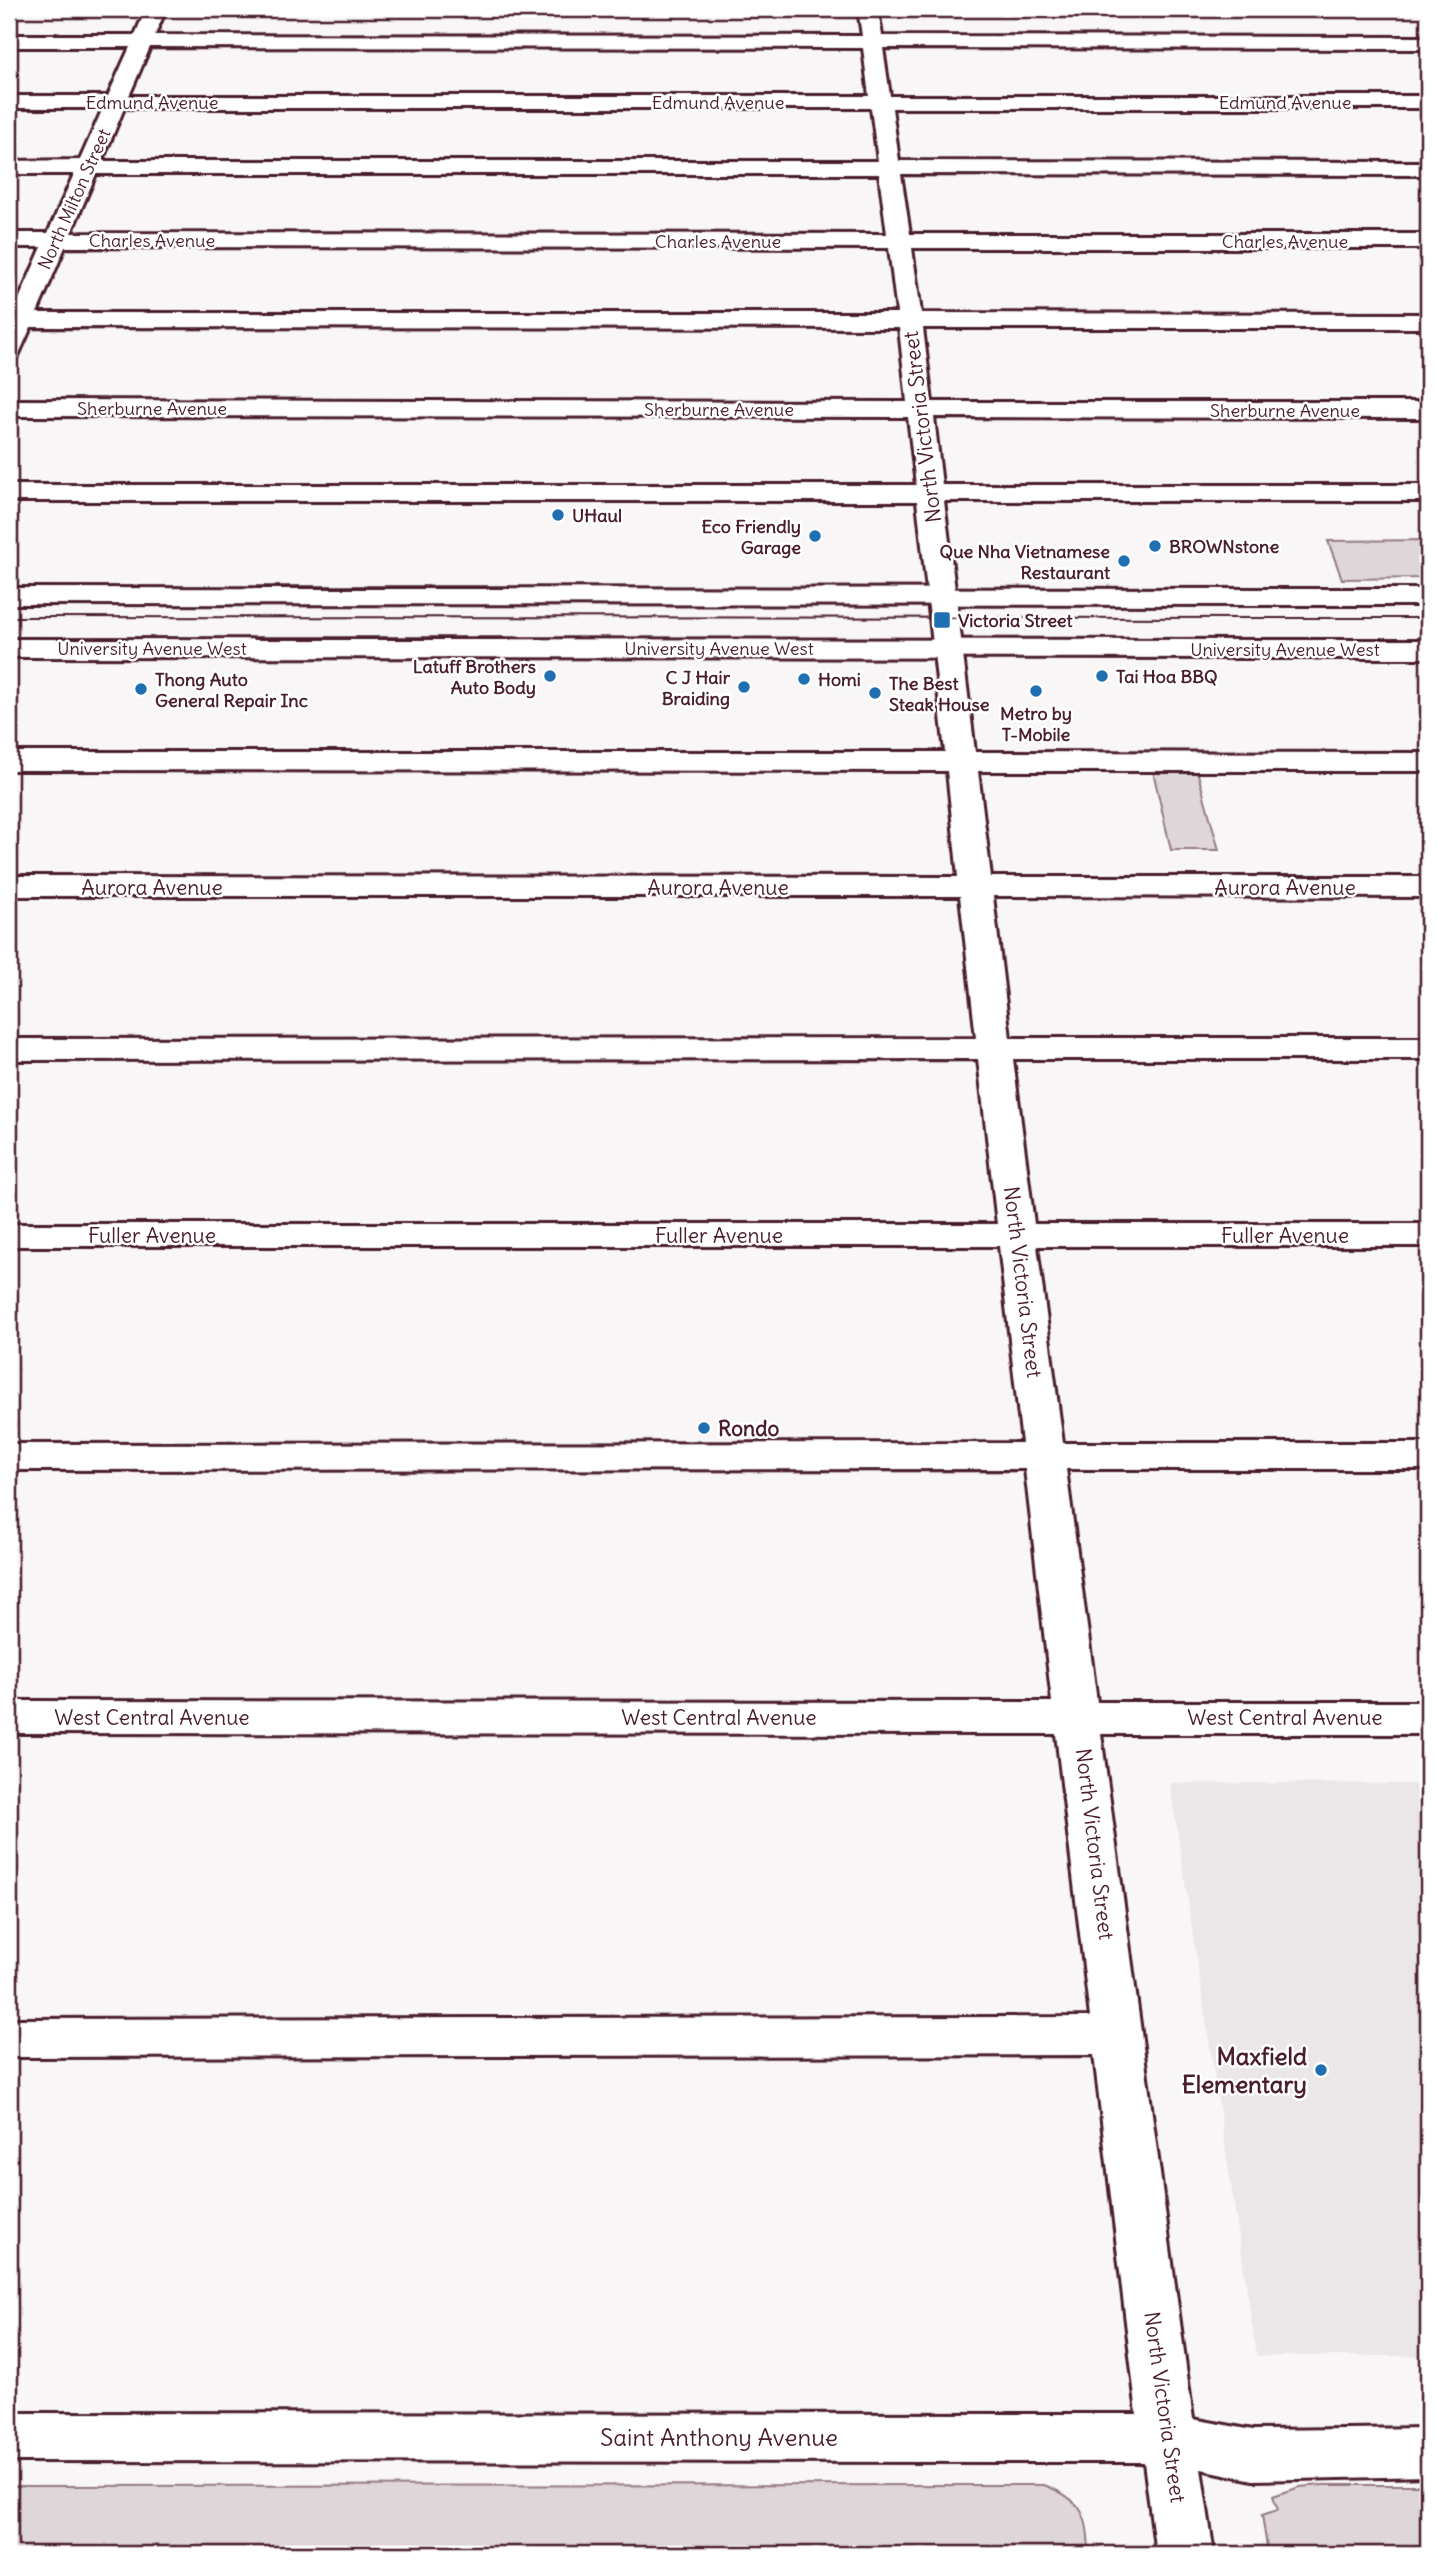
<svg xmlns="http://www.w3.org/2000/svg" width="1437" height="2563" viewBox="0 0 1437 2563" font-family="Delius,sans-serif">
  <style>
    .built { fill: #ebe6e8 }
    .green { fill: #ded6d9; stroke: #947a82; stroke-width: 2 }
    .lines { fill: none; stroke-linecap: round; stroke-linejoin: round }
    .minor-casing { stroke: #4a1f2b; stroke-width: 6 }
    .major-casing { stroke: #4a1f2b; stroke-width: 6 }
    .minor { fill: #fff; fill-rule: evenodd }
    .major { fill: #fff; fill-rule: evenodd }
    .tram { stroke: #4a1f2b; stroke-width: 2 }
    .poi-dot { fill: #1f6fb2; stroke: #fff; stroke-width: 2.5 }
    .labels { text-anchor: middle; dominant-baseline: central; stroke-width: 5; stroke-linejoin: round; paint-order: stroke }
    .far-street-label { font-size: 18px; fill: #4a1f2b; stroke: #fff }
    .far-poi-label { font-size: 18px; font-weight: bold; fill: #4a1f2b; stroke: #fff; text-anchor: start }
    .street-label { font-size: 21px; fill: #4a1f2b; stroke: #fff }
    .poi-label { font-size: 21px; font-weight: bold; fill: #4a1f2b; stroke: #fff; text-anchor: start }
    .near-poi-label { font-size: 24px; font-weight: bold; fill: #4a1f2b; stroke: #fff; text-anchor: end }
    .near-street-label { font-size: 24px; fill: #4a1f2b; stroke: #fff }
  </style>
  <rect width="100%" height="100%" fill="#f8f6f7"/>
  <filter id="ink" filterUnits="userSpaceOnUse"><feTurbulence type="fractalNoise" baseFrequency=".0143" numOctaves="2"/><feDisplacementMap in="SourceGraphic" scale="14" xChannelSelector="R" yChannelSelector="G"/><feConvolveMatrix kernelMatrix="1 2 1 2 8 2 1 2 1" color-interpolation-filters="sRGB"/></filter>
  <g filter="url(#ink)">
    <polygon class="built" points="1170,1783 1428,1784 1428,2356 1257,2356"/>
    <g class="green">
      <polygon points="1428,540 1428,578 1342,579 1328,541"/>
      <polygon points="1152,767 1196,767 1219,850 1171,850"/>
      <path d="M1044,2485C1083,2500 1088,2515 1089,2554H9V2486Z"/>
      <polygon points="1322,2485 1428,2485 1428,2554 1268,2554 1262,2515 1278,2510 1273,2496 1300,2487"/>
    </g>
    <g class="lines">
      <defs>
        <path id="minor" d="M146,9H166L155,35L862,36L858,9H878L882,36L1428,37V49L883,48L890,96H1428V108H892L899,161L1428,162V175L901,174L910,234H1428V248H912L921,313L1428,314V328H923L932,402H1428V418L934,417L942,485H1428V501H944L975,752L1428,753V771H978L991,877H1428V897L993,896L1010,1038H1428V1059H1013L1034,1224H1428V1246H1037L1063,1443H1428V1469H1066L1097,1702H1428V1734H1101L1193,2419L1253,2430L1428,2428V2476L1253,2480L1201,2469L1214,2554H1156L1144,2462L9,2461V2413L1137,2414L1094,2055L9,2057V2019L1090,2017L1056,1734L9,1733V1701L1052,1702L1025,1469L9,1470V1444L1022,1443L999,1246H9V1224H997L978,1059L9,1060V1039L976,1038L960,896H9V876L958,877L947,771L9,770V752H945L917,501H9V485H916L908,417L9,416V400L907,402L899,328L31,327L18,356L9,358V313H13L42,247H9V233H48L74,174H9V161L80,160L103,108H9V96H108L130,47H9V35H135ZM150,47L863,48L869,96H129ZM124,108H871L878,161H102ZM96,174H879L887,234L71,233ZM65,247L889,248L897,313H37Z"/>
        <g id="major">
          <polygon points="9,588 1428,589 1428,605 9,604"/>
          <polygon points="9,639 1428,640 1428,658 9,657"/>
        </g>
      </defs>
      <use href="#minor" class="minor-casing"/>
      <use href="#major" class="major-casing"/>
      <use href="#minor" class="minor"/>
      <use href="#major" class="major"/>
      <polyline class="tram" points="9,617 1428,618"/>
    </g>
  </g>
  <g class="poi-dot">
    <circle cx="558" cy="515" r="7"/>
    <circle cx="815" cy="536" r="7"/>
    <circle cx="1155" cy="546" r="7"/>
    <circle cx="1124" cy="561" r="7"/>
    <rect x="933" y="611" width="18" height="18" rx="3.5"/>
    <circle cx="550" cy="676" r="7"/>
    <circle cx="1102" cy="676" r="7"/>
    <circle cx="804" cy="679" r="7"/>
    <circle cx="744" cy="687" r="7"/>
    <circle cx="141" cy="689" r="7"/>
    <circle cx="1036" cy="691" r="7"/>
    <circle cx="875" cy="693" r="7"/>
    <circle cx="704" cy="1428" r="7"/>
    <circle cx="1321" cy="2070" r="7"/>
  </g>
  <g class="labels">
    <g class="far-street-label">
      <text x="152" y="102">Edmund Avenue</text>
      <text x="718" y="102">Edmund Avenue</text>
      <text x="1285" y="102">Edmund Avenue</text>
      <text transform="translate(74 199) rotate(-66)">North Milton Street</text>
      <text x="152" y="240">Charles Avenue</text>
      <text x="718" y="241">Charles Avenue</text>
      <text x="1285" y="241">Charles Avenue</text>
      <text x="152" y="408">Sherburne Avenue</text>
      <text x="719" y="409">Sherburne Avenue</text>
      <text x="1285" y="410">Sherburne Avenue</text>
      <text x="152" y="648">University Avenue West</text>
      <text x="719" y="648">University Avenue West</text>
      <text x="1285" y="649">University Avenue West</text>
    </g>
    <g class="far-poi-label">
      <text x="572" y="515">UHaul</text>
      <text x="801" y="526" text-anchor="end">Eco Friendly<tspan x="801" dy="21">Garage</tspan></text>
      <text x="1169" y="546">BROWNstone</text>
      <text x="1110" y="551" text-anchor="end">Que Nha Vietnamese<tspan x="1110" dy="21">Restaurant</tspan></text>
      <text x="958" y="620">Victoria Street</text>
      <text x="536" y="666" text-anchor="end">Latuff Brothers<tspan x="536" dy="21">Auto Body</tspan></text>
      <text x="1116" y="676">Tai Hoa BBQ</text>
      <text x="730" y="677" text-anchor="end">C J Hair<tspan x="730" dy="21">Braiding</tspan></text>
      <text x="155" y="679">Thong Auto<tspan x="155" dy="21">General Repair Inc</tspan></text>
      <text x="818" y="679">Homi</text>
      <text x="889" y="683">The Best<tspan x="889" dy="21">Steak House</tspan></text>
      <text x="1036" y="713" text-anchor="middle">Metro by<tspan x="1036" dy="21">T-Mobile</tspan></text>
    </g>
    <g class="street-label">
      <text transform="translate(922 427) rotate(-97)">North Victoria Street</text>
      <text x="152" y="887">Aurora Avenue</text>
      <text x="718" y="887">Aurora Avenue</text>
      <text x="1285" y="887">Aurora Avenue</text>
      <text x="152" y="1235">Fuller Avenue</text>
      <text x="719" y="1235">Fuller Avenue</text>
      <text x="1285" y="1235">Fuller Avenue</text>
      <text transform="translate(1023 1282) rotate(83)">North Victoria Street</text>
      <text x="152" y="1717">West Central Avenue</text>
      <text x="719" y="1717">West Central Avenue</text>
      <text x="1285" y="1717">West Central Avenue</text>
      <text transform="translate(1095 1844) rotate(83)">North Victoria Street</text>
      <text transform="translate(1165 2407) rotate(82)">North Victoria Street</text>
    </g>
    <g class="poi-label">
      <text x="718" y="1428">Rondo</text>
    </g>
    <g class="near-poi-label">
      <text x="1307" y="2056">Maxfield<tspan x="1307" dy="28">Elementary</tspan></text>
    </g>
    <g class="near-street-label">
      <text x="719" y="2437">Saint Anthony Avenue</text>
    </g>
  </g>
  <rect width="1437" height="2563" fill="none" stroke="#fff" stroke-width="35"/>
  <rect x="18" y="18" width="1402" height="2528" fill="none" stroke="#4a1f2b" stroke-width="2.5" filter="url(#ink)"/>
</svg>
